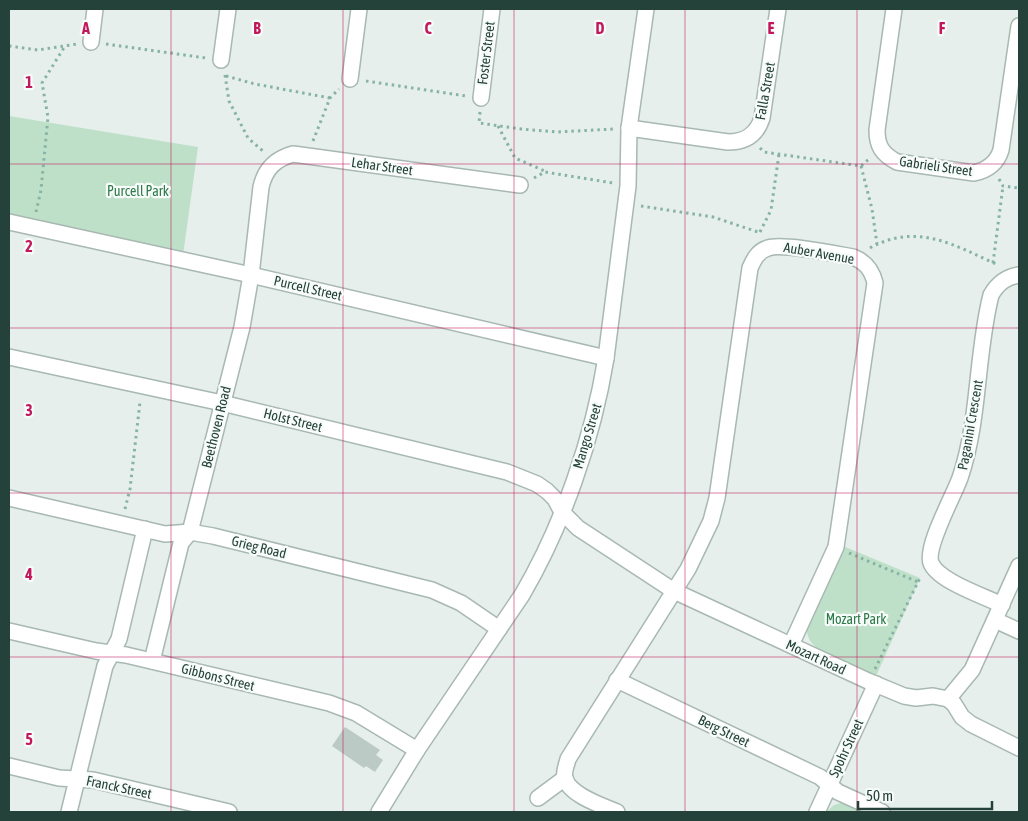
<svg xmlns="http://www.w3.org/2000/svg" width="1028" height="821" viewBox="0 0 1028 821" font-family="'Asap Condensed',sans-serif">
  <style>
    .green { fill: #bfe0c8 }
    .building { fill: #bbcac4 }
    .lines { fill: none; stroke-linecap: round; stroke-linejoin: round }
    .street-casing { stroke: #a8b8b2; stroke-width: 18 }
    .path { stroke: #86b3a5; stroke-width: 3; stroke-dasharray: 2.5 4; stroke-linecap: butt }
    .street { stroke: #fff; stroke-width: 15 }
    .grid { fill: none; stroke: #c2185b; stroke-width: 1; stroke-opacity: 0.55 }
    .labels { text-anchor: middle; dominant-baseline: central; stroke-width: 4.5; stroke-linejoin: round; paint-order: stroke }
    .street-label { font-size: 14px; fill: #24423a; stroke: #f7fbf9 }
    .park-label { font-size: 14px; fill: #2d7a4b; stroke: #f7fbf9 }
    .grid-label { font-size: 16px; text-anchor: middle; font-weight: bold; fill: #c2185b; stroke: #f7fbf9; stroke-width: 4.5; stroke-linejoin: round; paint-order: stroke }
  </style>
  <rect width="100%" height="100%" fill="#e6efeb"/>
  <g class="green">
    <polygon points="9,116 198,147 183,255 9,217"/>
    <path d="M843,546L920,578L876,676L817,648C808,641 806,634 807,623Z"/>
    <polygon points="841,803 848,803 869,812 826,812 834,805"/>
  </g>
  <polygon class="building" points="345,727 380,750 376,755 383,760 375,772 366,766 364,768 332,746"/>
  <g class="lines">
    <defs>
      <g id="street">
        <path d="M894,9L877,130C877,146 882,154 897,162L974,173C988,170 997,163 1001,150L1019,26"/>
        <polyline points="91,42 95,9"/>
        <polyline points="221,60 228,9"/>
        <polyline points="350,79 359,9"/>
        <polyline points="481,98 492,9"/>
        <path d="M629,128L728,142C746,142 757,134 762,118L778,9"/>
        <polyline points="9,222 251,275 606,358"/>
        <polyline points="9,357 222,403 507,472 537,484 547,491 555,499 562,512 578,528 674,591 868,681 904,696 916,698 933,696 948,699 954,704 962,717 971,724 1019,748"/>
        <polyline points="9,498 165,534 190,532 213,536 432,590 461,603 499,629"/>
        <path d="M1002,605C984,596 938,581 931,563C925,547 954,495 960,478C980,419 976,354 991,295C998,283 1006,277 1019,275"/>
        <polyline points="995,620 1019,631"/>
        <polyline points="9,631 96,651 126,655 329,703 356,713 417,750"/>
        <path d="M152,661L181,543L190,532L242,327L251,275L261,187C265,169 275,159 293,154L520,185"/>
        <polyline points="617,680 820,777 838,792 882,812"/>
        <polyline points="948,699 972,670 1019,566"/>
        <polyline points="9,766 59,778 93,780 229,812"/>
        <polyline points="538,798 565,778"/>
        <polyline points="69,812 105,666 119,639 145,529"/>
        <path d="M379,812L417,750L522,595C563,525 593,438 606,358L628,186L629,128L646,9"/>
        <path d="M617,812C603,806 569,795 565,778C563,772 567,764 568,759L688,569L711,521L717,498L750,268C754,259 758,251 768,248C781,243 836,254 853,257C866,262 872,270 875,283L836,547L791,645"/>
        <polyline points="817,812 876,684"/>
      </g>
    </defs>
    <use href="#street" class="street-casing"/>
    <g class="path">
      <polyline points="106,44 206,58"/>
      <polyline points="9,46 38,50 77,44"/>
      <polyline points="225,75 229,101 248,138 264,152"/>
      <polyline points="226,76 255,84 330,98"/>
      <polyline points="366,81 466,96"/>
      <polyline points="480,112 479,123 521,129 557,132 614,129"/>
      <polyline points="498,126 515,158 547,172"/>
      <polyline points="313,141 330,98 339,89"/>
      <polyline points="760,148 764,152 861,166 870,158"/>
      <polyline points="861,166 872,209 877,244"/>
      <polyline points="534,178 545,172 613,183"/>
      <polyline points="999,179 1003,186 1019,188"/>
      <polyline points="641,206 713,217 761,233"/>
      <polyline points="36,212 41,190 48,117 42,83 65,46"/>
      <polyline points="760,232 771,210 779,154"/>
      <path d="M870,248C917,222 954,245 998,265"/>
      <polyline points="993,263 1003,186"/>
      <polyline points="125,509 130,489 140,402"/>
      <polyline points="849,553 918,582"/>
      <polyline points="875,669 921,576"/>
    </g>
    <use href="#street" class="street"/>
  </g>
  <path class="grid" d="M171,9V812M343,9V812M514,9V812M685,9V812M857,9V812M9,164H1019M9,328H1019M9,493H1019M9,657H1019"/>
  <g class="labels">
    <g class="street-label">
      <text transform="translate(486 53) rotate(-83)">Foster Street</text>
      <text transform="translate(765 91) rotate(-80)">Falla Street</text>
      <text transform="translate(382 166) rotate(8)">Lehar Street</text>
      <text transform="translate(936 166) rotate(8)">Gabrieli Street</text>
      <text transform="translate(819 253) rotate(10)">Auber Avenue</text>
      <text transform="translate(308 288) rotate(13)">Purcell Street</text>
      <text transform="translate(293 420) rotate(14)">Holst Street</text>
      <text transform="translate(970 425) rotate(-80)">Paganini Crescent</text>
      <text transform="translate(216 427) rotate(-76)">Beethoven Road</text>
      <text transform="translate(587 436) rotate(-73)">Mango Street</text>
      <text transform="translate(259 547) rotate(14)">Grieg Road</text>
      <text transform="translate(816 657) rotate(25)">Mozart Road</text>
      <text transform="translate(218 677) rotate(14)">Gibbons Street</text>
      <text transform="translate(724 731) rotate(26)">Berg Street</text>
      <text transform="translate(846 748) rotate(-65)">Spohr Street</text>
      <text transform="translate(119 787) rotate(12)">Franck Street</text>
    </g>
    <g class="park-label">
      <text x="138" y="191">Purcell Park</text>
      <text x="856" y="619">Mozart Park</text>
    </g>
  </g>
  <g class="grid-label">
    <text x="86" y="34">A</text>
    <text x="257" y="34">B</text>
    <text x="428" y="34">C</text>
    <text x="600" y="34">D</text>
    <text x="771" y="34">E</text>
    <text x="942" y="34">F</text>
    <text x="29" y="88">1</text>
    <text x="29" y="252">2</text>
    <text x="29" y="416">3</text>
    <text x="29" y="580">4</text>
    <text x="29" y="745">5</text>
  </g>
  <rect width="1028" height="821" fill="none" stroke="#24423a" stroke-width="20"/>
  <path d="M858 801v8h134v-8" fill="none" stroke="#24423a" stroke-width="2.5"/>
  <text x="866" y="801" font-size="15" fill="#24423a" stroke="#f7fbf9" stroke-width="4" paint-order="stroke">50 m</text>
</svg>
